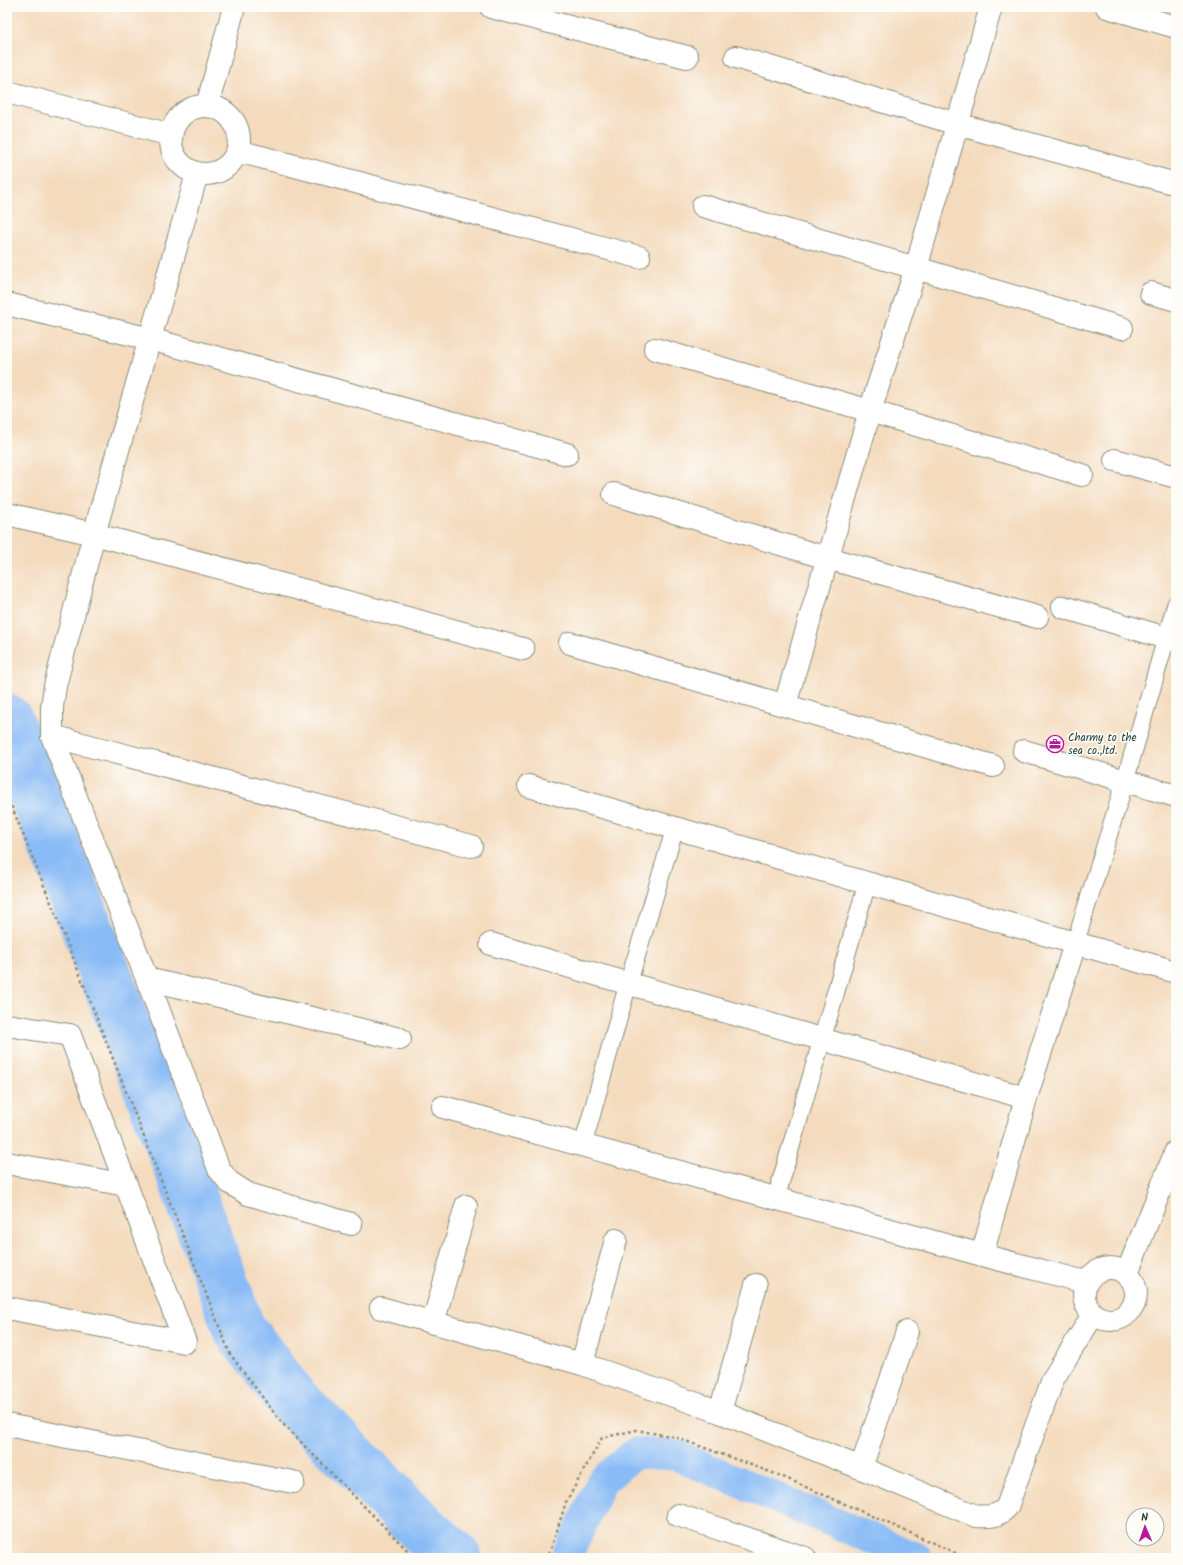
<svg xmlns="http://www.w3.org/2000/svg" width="1183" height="1565" viewBox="0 0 1183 1565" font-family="Kalam,sans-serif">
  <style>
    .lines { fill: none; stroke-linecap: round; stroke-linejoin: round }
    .canal { stroke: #89bbf6; stroke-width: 31 }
    .river { stroke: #89bbf6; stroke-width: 53 }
    .service-casing { stroke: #8a8c79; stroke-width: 19 }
    .minor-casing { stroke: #8a8c79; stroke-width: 24 }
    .path { stroke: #8a8c79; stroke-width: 2.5; stroke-dasharray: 3 3; stroke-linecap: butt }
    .service { stroke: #fff; stroke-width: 17 }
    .minor { stroke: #fff; stroke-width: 22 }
    .labels { text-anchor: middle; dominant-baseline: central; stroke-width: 3.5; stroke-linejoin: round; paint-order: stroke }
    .poi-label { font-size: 11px; fill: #1f3d34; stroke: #fdfcf7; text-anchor: start }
  </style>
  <rect width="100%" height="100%" fill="#fdfcf7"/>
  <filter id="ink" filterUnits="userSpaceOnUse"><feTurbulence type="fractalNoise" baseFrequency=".025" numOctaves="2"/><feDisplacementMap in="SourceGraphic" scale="8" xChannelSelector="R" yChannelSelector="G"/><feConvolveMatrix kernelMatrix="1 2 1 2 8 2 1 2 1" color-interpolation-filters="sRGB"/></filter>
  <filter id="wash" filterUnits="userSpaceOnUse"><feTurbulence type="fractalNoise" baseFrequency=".012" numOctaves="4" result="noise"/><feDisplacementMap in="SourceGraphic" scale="16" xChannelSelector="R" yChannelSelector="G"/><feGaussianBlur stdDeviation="0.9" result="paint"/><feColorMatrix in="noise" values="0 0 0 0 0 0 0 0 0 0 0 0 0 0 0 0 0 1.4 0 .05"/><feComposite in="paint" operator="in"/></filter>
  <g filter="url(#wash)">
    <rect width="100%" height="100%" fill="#f4dbbe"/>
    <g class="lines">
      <polyline class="canal" points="566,1558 602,1481 635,1453 676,1455 917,1558"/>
      <polyline class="river" points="7,721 182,1172 239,1329 291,1398 424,1530 456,1558"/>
    </g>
  </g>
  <g filter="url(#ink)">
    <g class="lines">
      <defs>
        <g id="service">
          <polyline points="1075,944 1125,781 1176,604"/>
          <polyline points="583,1145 628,984 675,828"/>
          <polyline points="776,1198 867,884"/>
        </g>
        <g id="minor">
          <polyline points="491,7 687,57"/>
          <polyline points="1107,7 1176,27"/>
          <polyline points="736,57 957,124 1169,182"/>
          <polyline points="7,92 171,135"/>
          <circle cx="205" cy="140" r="34"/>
          <polyline points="207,106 234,7"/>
          <polyline points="238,151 639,257"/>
          <polyline points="197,174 94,534 55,686 52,707 52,736 147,979 219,1169 229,1182 248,1194 351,1224"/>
          <polyline points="703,206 1122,328"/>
          <polyline points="1151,293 1176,300"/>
          <polyline points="7,304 150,339 567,454"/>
          <polyline points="655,349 870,411 1082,475"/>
          <polyline points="1115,460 1176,477"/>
          <polyline points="614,494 827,558 1037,617"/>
          <polyline points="7,514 94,534 523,649"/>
          <polyline points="1063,607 1176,641"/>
          <polyline points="570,643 993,766"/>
          <polyline points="785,705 870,411 916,268 991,7"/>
          <polyline points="52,736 471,846"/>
          <polyline points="1024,751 1176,796"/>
          <polyline points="529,786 1176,972"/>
          <polyline points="491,944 1026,1098"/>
          <polyline points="147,979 400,1039"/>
          <polyline points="7,1025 70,1035 185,1342 7,1308"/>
          <polyline points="443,1107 982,1255 1085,1282"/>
          <polyline points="7,1163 126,1185"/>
          <polyline points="982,1255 1026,1098 1075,944"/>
          <circle cx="1110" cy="1294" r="26"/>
          <polyline points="1127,1273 1176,1151"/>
          <path d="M381,1308L582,1364L720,1412L861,1468L976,1516C989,1517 998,1517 1007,1507L1053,1379L1093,1315"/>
          <polyline points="433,1323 466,1206"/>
          <polyline points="582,1364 616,1240"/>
          <polyline points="720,1412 756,1285"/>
          <polyline points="7,1425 293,1482"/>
          <polyline points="861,1468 907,1332"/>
          <polyline points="678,1515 805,1558"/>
        </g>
      </defs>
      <use href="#service" class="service-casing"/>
      <use href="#minor" class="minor-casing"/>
      <g class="path">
        <polyline points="7,795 60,925 230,1354 281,1422 415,1558"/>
        <polyline points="544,1558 550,1552 566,1502 602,1438 636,1430 675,1437 781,1476 967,1558"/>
      </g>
      <use href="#service" class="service"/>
      <use href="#minor" class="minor"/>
    </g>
  </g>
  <defs>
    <symbol id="office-ring" viewBox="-11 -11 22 22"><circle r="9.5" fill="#fdfcf7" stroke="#b5179e" stroke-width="1.5"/><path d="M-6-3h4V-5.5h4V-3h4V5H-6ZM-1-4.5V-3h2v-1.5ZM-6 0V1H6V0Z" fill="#b5179e"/></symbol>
  </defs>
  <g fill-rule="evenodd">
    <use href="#office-ring" x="1045" y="734" width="20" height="20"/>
  </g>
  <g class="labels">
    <g class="poi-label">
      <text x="1068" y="738">Charmy to the<tspan x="1068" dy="13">sea co.,ltd.</tspan></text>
    </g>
  </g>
  <rect width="1183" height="1565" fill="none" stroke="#fdfcf7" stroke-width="24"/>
  <g transform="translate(1145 1527) rotate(358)"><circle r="19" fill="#fdfcf7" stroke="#a4b0a9"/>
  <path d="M0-3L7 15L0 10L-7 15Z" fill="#b5179e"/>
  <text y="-6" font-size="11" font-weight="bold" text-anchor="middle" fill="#1f3d34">N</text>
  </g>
</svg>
